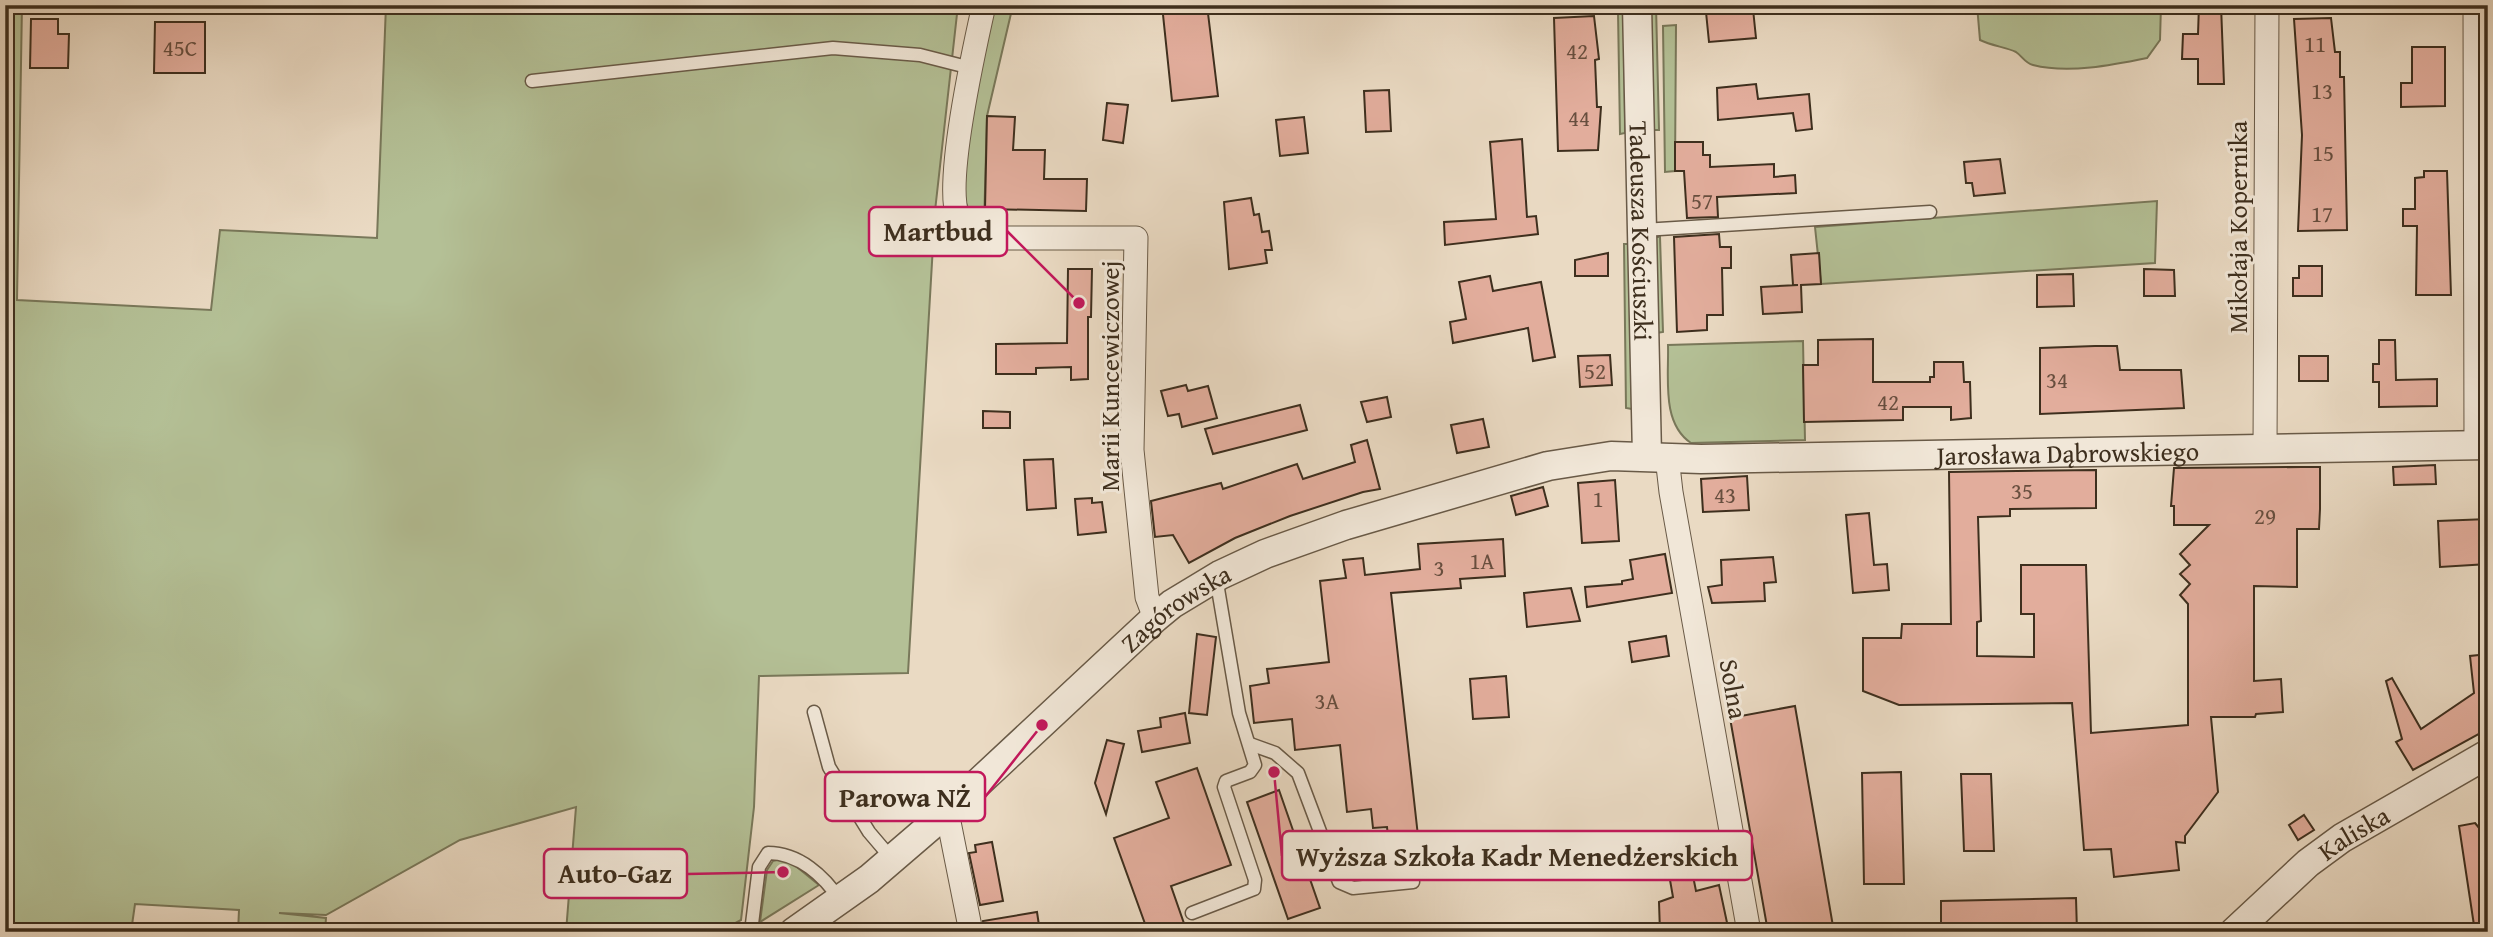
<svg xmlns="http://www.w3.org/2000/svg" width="2493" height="937" viewBox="0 0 2493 937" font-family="'Gentium Book Plus',serif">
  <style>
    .green { fill: #b4c096; stroke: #79785a; stroke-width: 2 }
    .building { fill: #e2ad9c; stroke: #3e2f1e; stroke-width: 2 }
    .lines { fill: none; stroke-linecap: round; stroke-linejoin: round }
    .service-casing { stroke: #695a47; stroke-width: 15 }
    .minor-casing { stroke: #695a47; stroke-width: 25 }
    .tertiary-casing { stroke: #695a47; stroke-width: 31 }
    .service { stroke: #f1e7d8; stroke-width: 12 }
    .minor { stroke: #f1e7d8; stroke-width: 23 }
    .tertiary { stroke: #f1e7d8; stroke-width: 28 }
    .labels { text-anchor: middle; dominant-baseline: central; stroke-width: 6; stroke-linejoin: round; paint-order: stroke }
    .number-label { font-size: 23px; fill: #674e3e }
    .street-label { font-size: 26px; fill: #3e2f1e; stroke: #f1e7d8 }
    .leader { fill: none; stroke: #c2185b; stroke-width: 2.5 }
    .callout-dot { fill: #c2185b; stroke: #f1e7d8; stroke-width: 2.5 }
    .callout { fill: #f1e7d8; stroke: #c2185b; stroke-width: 2.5 }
    .callout-label { font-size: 28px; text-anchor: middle; font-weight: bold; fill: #3e2f1e }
  </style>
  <rect width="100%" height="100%" fill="#eadac3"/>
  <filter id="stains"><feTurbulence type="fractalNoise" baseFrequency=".00286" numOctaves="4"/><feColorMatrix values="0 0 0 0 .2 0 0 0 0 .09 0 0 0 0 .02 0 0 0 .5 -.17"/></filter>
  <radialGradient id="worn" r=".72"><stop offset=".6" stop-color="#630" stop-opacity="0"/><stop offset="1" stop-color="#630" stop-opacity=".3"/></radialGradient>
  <g class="green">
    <polygon points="5,5 22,5 17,300 211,310 220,230 377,238 386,5 958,5 935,211 908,673 759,676 754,807 741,920 719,932 566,932 576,807 460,840 326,915 279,913 326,918 325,932 238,932 239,910 135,904 131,932 5,932"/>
    <polygon points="993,5 1013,5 987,116 984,225 970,213 961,191 963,159"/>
    <polygon points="1650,5 1656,5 1659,130 1653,130"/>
    <path d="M2161,5L2160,40L2147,58C2113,65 2068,74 2033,65C2025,63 2022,56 2016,52C2006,47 1992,46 1980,40L1977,5Z"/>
    <polygon points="1618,12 1624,15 1625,133 1620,134"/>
    <polygon points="1676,25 1675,171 1665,172 1663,26"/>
    <polygon points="2157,201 2155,263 1821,284 1815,227"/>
    <polygon points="1656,237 1660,237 1663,332 1656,333"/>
    <polygon points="1624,244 1629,244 1632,409 1626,408"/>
    <path d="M1803,341L1805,440L1691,443C1661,423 1669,377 1668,345Z"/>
    <polygon points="780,859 792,863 819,885 760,922 767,870 773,861"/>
  </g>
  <g class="building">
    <polygon points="1162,5 1207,5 1218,96 1172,101"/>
    <polygon points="2199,5 2221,5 2224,84 2198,84 2198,59 2182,59 2183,34 2198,34"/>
    <polygon points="1753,9 1756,38 1709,42 1706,12"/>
    <polygon points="1594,16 1599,59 1595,60 1597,107 1601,107 1598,150 1558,151 1554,18"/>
    <polygon points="2331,18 2335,52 2340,52 2340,77 2344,77 2347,230 2298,231 2302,135 2294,19"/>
    <polygon points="31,19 58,19 58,34 69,34 68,68 30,68"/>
    <polygon points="155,22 205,22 205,73 154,73"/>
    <polygon points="2412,47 2445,47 2445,106 2401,107 2401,83 2412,83"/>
    <polygon points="1756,84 1758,99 1809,94 1812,129 1796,131 1793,113 1718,120 1717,88"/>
    <polygon points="1389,90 1391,131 1366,132 1364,91"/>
    <polygon points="1107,103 1128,105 1123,143 1103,140"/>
    <polygon points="987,116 1015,117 1013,150 1045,150 1044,179 1087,179 1086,211 985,209"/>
    <polygon points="1304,117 1308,153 1280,156 1276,120"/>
    <polygon points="1522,139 1527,217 1536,216 1538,234 1445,245 1444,222 1496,219 1490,142"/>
    <polygon points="1675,142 1703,142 1703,155 1710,155 1710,167 1774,164 1774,177 1795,175 1796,193 1717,197 1718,217 1687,218 1684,171 1675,171"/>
    <polygon points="2000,159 2005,193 1974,196 1972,183 1966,183 1964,162"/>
    <polygon points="2424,171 2447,171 2451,295 2416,295 2417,226 2403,226 2403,209 2415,209 2415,178 2424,177"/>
    <polygon points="1251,198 1254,215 1259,214 1262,232 1269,231 1272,250 1265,250 1267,263 1229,269 1224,202"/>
    <polygon points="1719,234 1720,247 1731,247 1731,268 1722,268 1723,315 1707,315 1707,330 1677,332 1674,237"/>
    <polygon points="1608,253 1608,276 1575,276 1575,260"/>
    <polygon points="1819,253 1821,284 1801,285 1802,312 1763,314 1761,287 1798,285 1793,285 1791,255"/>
    <polygon points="2299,266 2322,266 2322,296 2293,296 2293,278 2299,278"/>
    <polygon points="1068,269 1092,269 1091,317 1088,317 1088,379 1071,380 1071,367 1036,368 1036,374 996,374 996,344 1067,343"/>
    <polygon points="2144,269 2174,270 2175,296 2144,296"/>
    <polygon points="2073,274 2074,306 2037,307 2037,275"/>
    <polygon points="1490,276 1493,291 1541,282 1555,357 1533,361 1528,328 1453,343 1450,322 1466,319 1459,282"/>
    <polygon points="1873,339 1873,382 1930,382 1930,377 1934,377 1934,362 1963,362 1964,382 1970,382 1971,418 1951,420 1951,407 1903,407 1903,420 1804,422 1803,365 1818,365 1818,340"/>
    <polygon points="2379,340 2395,340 2396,380 2437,379 2437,406 2379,407 2379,382 2373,382 2373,364 2379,364"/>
    <polygon points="2095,346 2117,346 2120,370 2181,370 2184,408 2040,414 2040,348"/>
    <polygon points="1610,355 1612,385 1580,387 1578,356"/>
    <rect x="2299" y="356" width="29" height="25"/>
    <polygon points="1186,385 1188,391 1208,386 1217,418 1182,427 1179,414 1168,416 1161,391"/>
    <polygon points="1387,397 1391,417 1367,422 1361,402"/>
    <polygon points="1300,405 1307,430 1213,454 1205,429"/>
    <polygon points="983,411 1010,412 1010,428 983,428"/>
    <polygon points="1483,419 1489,447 1457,453 1451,425"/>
    <polygon points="1367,440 1380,489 1363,492 1290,516 1235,538 1189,563 1173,535 1155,537 1151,501 1221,483 1223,489 1297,464 1303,479 1355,462 1351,445"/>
    <polygon points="1053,459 1056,508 1027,510 1024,460"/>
    <polygon points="2435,465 2436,484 2394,485 2393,467"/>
    <polygon points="2302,467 2320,467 2320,509 2319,529 2297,529 2297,587 2254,586 2254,681 2281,679 2283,712 2256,714 2255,717 2211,717 2218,792 2185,836 2185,843 2176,842 2179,870 2114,877 2111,849 2084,850 2072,703 1899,705 1863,691 1863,638 1901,638 1902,624 1951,624 1949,472 2096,470 2096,508 2010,509 2010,516 1978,517 1981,621 1977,622 1977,656 2034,657 2034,614 2021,614 2021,565 2086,565 2091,733 2188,725 2188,604 2180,595 2190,584 2180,574 2190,565 2180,554 2209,525 2174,525 2174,506 2171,506 2174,468"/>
    <polygon points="1747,476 1749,510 1703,512 1701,479"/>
    <polygon points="1615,480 1619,541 1582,543 1578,483"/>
    <polygon points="1543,487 1548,506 1516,515 1511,496"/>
    <polygon points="1092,498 1092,503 1102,502 1106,532 1078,535 1075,499"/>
    <polygon points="1869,513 1874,565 1887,564 1889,590 1853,593 1846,515"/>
    <polygon points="2488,519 2488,564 2440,567 2438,521"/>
    <polygon points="1503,539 1505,576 1460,579 1461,588 1391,593 1420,854 1390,857 1387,827 1373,828 1371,809 1347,812 1340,745 1295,750 1292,719 1254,723 1250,686 1269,683 1267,669 1329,662 1320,581 1346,578 1343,560 1363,558 1365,575 1420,569 1418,544"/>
    <polygon points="1665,554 1672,593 1587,607 1585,587 1622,584 1622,581 1633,579 1630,560"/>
    <polygon points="1773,557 1776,582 1764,583 1765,601 1712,603 1708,587 1722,585 1721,560"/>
    <polygon points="1571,588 1580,621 1527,627 1524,593"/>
    <polygon points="1197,634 1216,637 1207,715 1189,713"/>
    <polygon points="1666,636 1669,656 1632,662 1629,642"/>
    <polygon points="2488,654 2488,729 2413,770 2396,742 2402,739 2386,681 2392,678 2421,729 2474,693 2470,656"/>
    <polygon points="1506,676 1509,717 1473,719 1470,679"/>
    <polygon points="1795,706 1834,932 1768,932 1730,718"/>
    <polygon points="1185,713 1190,743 1142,752 1138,731 1161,727 1160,718"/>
    <polygon points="1107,740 1124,744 1106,814 1095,783"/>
    <polygon points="1197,768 1231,865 1171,886 1187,932 1148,932 1114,838 1169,818 1156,782"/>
    <polygon points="1901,772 1904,884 1864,884 1862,773"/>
    <polygon points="1961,774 1991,774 1994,851 1964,851"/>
    <polygon points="1279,790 1320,908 1288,919 1247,802"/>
    <polygon points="2304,815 2314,830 2298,840 2289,825"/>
    <polygon points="2475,823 2485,835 2488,850 2488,932 2475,932 2459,826"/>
    <polygon points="992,842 1003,901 980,905 969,853 976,852 975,845"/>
    <polygon points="1693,876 1696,891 1719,885 1729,932 1660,932 1659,902 1673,897 1670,880"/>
    <polygon points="2076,898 2077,932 1941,932 1941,901"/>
    <polygon points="1037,912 1040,932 985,932 983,921"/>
  </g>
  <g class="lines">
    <defs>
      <g id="service">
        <polyline points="532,81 833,48 920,55 971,68"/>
        <polyline points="1643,230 1930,212"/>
        <polyline points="814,712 829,767 869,832 892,859"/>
        <polyline points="1250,744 1275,753 1298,773 1339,882 1353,888 1413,882"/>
        <polyline points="1192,913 1254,889 1255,880 1224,787 1226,781 1250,772 1255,765 1239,713 1216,577"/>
        <path d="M751,932L759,867L768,853C799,853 824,876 840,900"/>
      </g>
      <g id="minor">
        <path d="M984,5C975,45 944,183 958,217C963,228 971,232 981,238H1136L1132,450L1147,597L1155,618"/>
        <polyline points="2475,5 2476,445"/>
        <polyline points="2265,449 2267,5"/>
        <polyline points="1667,457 1671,492 1749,932"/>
        <polyline points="947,812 971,932"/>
      </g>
      <g id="tertiary">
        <path id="s1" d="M1637,5L1647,456"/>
        <path id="s2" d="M794,932L869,879L947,812L1155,618L1172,604L1220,575L1265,554L1346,525L1548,466L1611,456L1701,459L2488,445"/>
        <path id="s3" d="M2234,932L2308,863L2342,838L2488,754"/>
      </g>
    </defs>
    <use href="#service" class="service-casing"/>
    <use href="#minor" class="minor-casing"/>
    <use href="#tertiary" class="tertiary-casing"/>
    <use href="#service" class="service"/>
    <use href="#minor" class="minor"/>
    <use href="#tertiary" class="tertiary"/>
  </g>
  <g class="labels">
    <g class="number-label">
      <text x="2315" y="43">11</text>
      <text x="180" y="47">45C</text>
      <text x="1577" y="50">42</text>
      <text x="2322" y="90">13</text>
      <text x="1579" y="117">44</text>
      <text x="2323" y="152">15</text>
      <text x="1702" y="200">57</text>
      <text x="2322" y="213">17</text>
      <text x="1595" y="370">52</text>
      <text x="2057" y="379">34</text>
      <text x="1888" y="401">42</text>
      <text x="2022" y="490">35</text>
      <text x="1725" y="494">43</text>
      <text x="1598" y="498">1</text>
      <text x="2265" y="515">29</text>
      <text x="1482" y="560">1A</text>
      <text x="1439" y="567">3</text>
      <text x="1327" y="700">3A</text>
    </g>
    <g class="street-label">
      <text transform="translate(2237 227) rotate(-90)">Mikołaja Kopernika</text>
      <text stroke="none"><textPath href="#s1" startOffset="226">Tadeusza Kościuszki</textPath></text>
      <text transform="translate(1109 376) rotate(-90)">Marii Kuncewiczowej</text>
      <text stroke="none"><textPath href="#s2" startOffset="1424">Jarosława Dąbrowskiego</textPath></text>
      <text stroke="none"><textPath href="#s2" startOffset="502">Zagórowska</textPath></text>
      <text transform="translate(1734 689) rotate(80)">Solna</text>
      <text stroke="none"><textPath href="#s3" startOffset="156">Kaliska</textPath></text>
    </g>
  </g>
  <path class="leader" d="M1079 303L1007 231M1042 725L985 797M1274 772L1282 856M783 872L687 874"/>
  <g class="callout-dot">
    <circle cx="1079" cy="303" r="7"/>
    <circle cx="1042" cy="725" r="7"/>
    <circle cx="1274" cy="772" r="7"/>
    <circle cx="783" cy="872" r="7"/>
  </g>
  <g class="callout">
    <rect x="869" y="207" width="138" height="49" rx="7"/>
    <rect x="825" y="772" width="160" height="49" rx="7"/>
    <rect x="1282" y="831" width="470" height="49" rx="7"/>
    <rect x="544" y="849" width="143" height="49" rx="7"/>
  </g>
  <g class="callout-label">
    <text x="938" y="241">Martbud</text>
    <text x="905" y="807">Parowa NŻ</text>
    <text x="1517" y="866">Wyższa Szkoła Kadr Menedżerskich</text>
    <text x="615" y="883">Auto-Gaz</text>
  </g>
  <rect width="2493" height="937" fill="none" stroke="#eadac3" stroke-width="28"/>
  <rect x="7" y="7" width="2479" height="923" fill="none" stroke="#3e2f1e" stroke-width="3.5"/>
  <rect x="14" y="14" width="2465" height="909" fill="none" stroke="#3e2f1e" stroke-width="2"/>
  <rect width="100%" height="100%" filter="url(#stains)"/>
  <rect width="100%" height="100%" fill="url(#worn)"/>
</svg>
